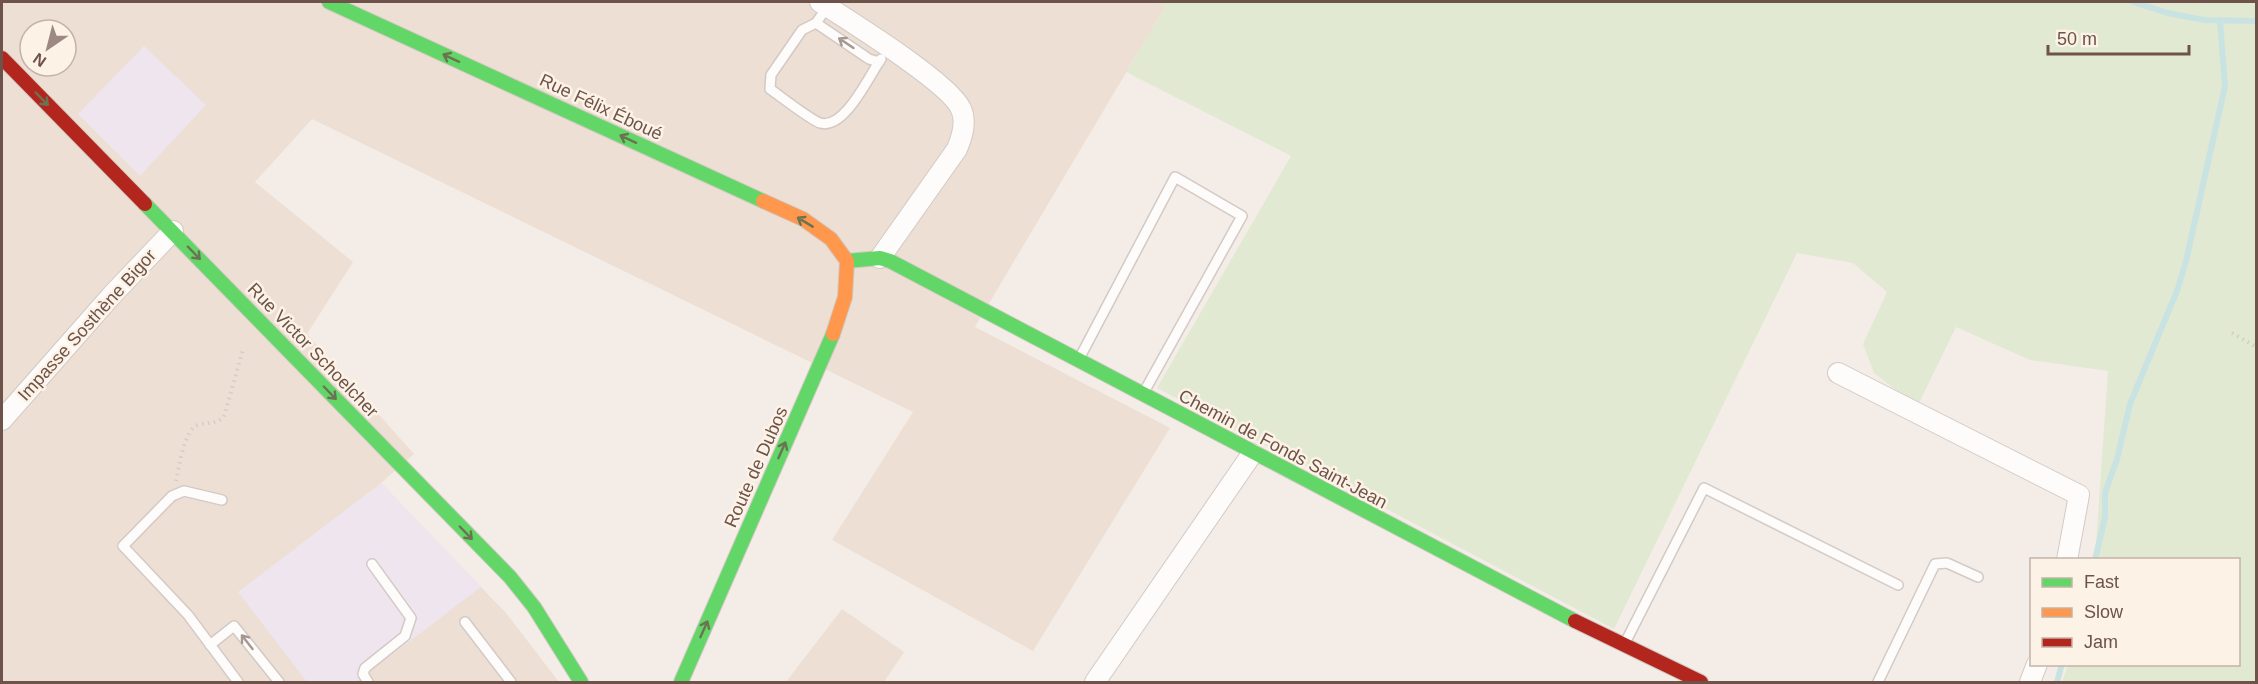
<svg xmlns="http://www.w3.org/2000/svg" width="2258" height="684" viewBox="0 0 2258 684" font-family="Helvetica,sans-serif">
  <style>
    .residential { fill: #eddfd4; fill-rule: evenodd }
    .education { fill: #eee5ef }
    .green { fill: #e2e9d2 }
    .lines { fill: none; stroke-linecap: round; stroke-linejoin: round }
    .stream { stroke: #c9e3e3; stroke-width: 6 }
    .lane-casing { stroke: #d3cac5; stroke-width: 12 }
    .street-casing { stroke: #d3cac5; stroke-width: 22 }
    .fast-casing { stroke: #d2c9c4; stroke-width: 16 }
    .slow-casing { stroke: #d2c9c4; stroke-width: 16 }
    .jam-casing { stroke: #d2c9c4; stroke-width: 16 }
    .path { stroke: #d5ccca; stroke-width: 4; stroke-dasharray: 1.5 4.5; stroke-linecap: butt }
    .lane { stroke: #fdfcfb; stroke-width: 9 }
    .street { stroke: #fdfcfb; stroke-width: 20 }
    .fast { stroke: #63d668; stroke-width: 14 }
    .slow { stroke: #ff974d; stroke-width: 14 }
    .jam { stroke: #b3261e; stroke-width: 14 }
    .oneway { stroke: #a79791 }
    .oneway2 { stroke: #6b7452 }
    .labels { text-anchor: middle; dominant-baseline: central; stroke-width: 5; stroke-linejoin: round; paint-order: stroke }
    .street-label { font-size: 18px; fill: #6e534a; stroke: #fdf2e6 }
  </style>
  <rect width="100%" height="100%" fill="#f4ede7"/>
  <g class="residential">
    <path d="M2,2H1157L1165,7L975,327L1170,428L1033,651L832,540L913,412L312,119L255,182L353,262L307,334L414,454L381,483L506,613L559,682H2ZM30,30H66V66H30Z"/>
    <polygon points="842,609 904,652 884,682 786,682"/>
  </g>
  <g class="education">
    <polygon points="144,46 206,105 140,176 78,114"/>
    <polygon points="381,483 481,587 356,682 307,682 238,592"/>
  </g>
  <polygon class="green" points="1157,2 2256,2 2256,682 2062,682 2068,665 2238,664 2238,560 2095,559 2108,371 2030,360 1956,327 1919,403 1906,398 1874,373 1863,344 1887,292 1853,263 1797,253 1614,629 1157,388 1291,156 1126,72 1165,7"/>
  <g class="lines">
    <g class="stream">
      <polyline points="2133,2 2168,13 2204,20 2256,21"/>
      <polyline points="2095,560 2105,517 2105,493 2117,459 2130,404 2177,291 2186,261 2225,86 2220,21"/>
      <polyline points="2057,682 2062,664"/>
    </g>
    <defs>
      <g id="lane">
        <polyline points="828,6 816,23 869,59 879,62 881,59"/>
        <path d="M816,23L802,30L771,75L770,89C780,96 811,120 820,123C844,130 868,78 879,62"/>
        <polyline points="1079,359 1175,177 1242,216 1144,392"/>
        <polyline points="222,500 184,491 172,496 123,546 188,615 238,682"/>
        <polyline points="465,622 511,682"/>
        <polyline points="1625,643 1704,488 1898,585"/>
        <polyline points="210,645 234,626 279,682"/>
        <polyline points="368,682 363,674 365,668 405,636 411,618 372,564"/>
        <polyline points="1878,682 1935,564 1947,563 1978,577"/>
      </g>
      <g id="street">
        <path d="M820,2C848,20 950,83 961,109C967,122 962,137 957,149L880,258"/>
        <polyline points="1838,373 2079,495 2067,560"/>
        <polyline points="2,420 112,295 173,231"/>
        <polyline points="1095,682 1252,454"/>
        <polyline points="2030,682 2037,664"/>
      </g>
      <g id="fast">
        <polyline points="329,2 763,201"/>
        <polyline points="145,204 510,577 534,607 581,682"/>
        <polyline points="847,261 880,258 890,261 1575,621"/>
        <polyline points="681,682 833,334"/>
      </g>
      <polyline id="slow" points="763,201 803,219 831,239 847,261 845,297 833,334"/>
      <g id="jam">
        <polyline points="2,58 145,204"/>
        <polyline points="1575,621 1701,682"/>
      </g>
    </defs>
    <use href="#lane" class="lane-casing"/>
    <use href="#street" class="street-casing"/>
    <use href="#fast" class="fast-casing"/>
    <use href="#slow" class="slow-casing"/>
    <use href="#jam" class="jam-casing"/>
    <g class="path">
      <polyline points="2232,333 2256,347"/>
      <path d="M176,481C179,468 184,429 198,425C208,422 216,424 224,417L243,349"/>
    </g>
    <use href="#lane" class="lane"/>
    <use href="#street" class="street"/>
    <use href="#fast" class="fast"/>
    <use href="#slow" class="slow"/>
    <use href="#jam" class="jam"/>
  </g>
  <defs><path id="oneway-shaft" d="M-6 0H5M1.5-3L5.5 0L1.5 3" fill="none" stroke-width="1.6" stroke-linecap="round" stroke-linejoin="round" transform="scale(1.5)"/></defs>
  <g class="oneway">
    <use href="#oneway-shaft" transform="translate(846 43) rotate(-146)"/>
    <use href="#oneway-shaft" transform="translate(247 642) rotate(-128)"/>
  </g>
  <g class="oneway2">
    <use href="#oneway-shaft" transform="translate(451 58) rotate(-155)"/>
    <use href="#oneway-shaft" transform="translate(42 99) rotate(46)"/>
    <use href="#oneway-shaft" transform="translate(628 139) rotate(-155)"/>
    <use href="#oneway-shaft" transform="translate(805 222) rotate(-149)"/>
    <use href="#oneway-shaft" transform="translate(194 253) rotate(46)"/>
    <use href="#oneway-shaft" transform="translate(330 393) rotate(46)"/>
    <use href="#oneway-shaft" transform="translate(782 450) rotate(-66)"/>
    <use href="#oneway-shaft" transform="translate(466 533) rotate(46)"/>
    <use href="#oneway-shaft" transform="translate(704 629) rotate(-66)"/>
  </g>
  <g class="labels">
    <g class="street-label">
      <text transform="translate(601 107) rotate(25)">Rue Félix Éboué</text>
      <text transform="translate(87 325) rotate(-48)">Impasse Sosthène Bigor</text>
      <text transform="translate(313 350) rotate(46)">Rue Victor Schoelcher</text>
      <text transform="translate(1283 449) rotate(28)">Chemin de Fonds Saint-Jean</text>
      <text transform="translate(756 467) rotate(-66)">Route de Dubos</text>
    </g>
  </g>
  <rect width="2258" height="684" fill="none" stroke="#6e534a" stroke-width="6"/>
  <rect x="2030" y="558" width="210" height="108" fill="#fdf2e6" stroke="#c4b2a8" stroke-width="1.5"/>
  <rect x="2042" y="578" width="30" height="9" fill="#63d668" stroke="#c4b2a8" stroke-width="1.5"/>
  <text x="2084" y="588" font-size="18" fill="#6e534a">Fast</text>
  <rect x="2042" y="608" width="30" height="9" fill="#ff974d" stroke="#c4b2a8" stroke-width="1.5"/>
  <text x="2084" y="618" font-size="18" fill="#6e534a">Slow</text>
  <rect x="2042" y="638" width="30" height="9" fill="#b3261e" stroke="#c4b2a8" stroke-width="1.5"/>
  <text x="2084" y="648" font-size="18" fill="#6e534a">Jam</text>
  <g transform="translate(48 48) rotate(215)"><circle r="28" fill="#fdf2e6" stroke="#c4b2a8" stroke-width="1.5"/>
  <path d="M0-4.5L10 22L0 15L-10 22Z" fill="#9d8981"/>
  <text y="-9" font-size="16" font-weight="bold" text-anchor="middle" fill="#6e534a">N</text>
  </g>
  <path d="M2048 45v9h141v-9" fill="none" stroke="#6e534a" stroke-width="3"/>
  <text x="2057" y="45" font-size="18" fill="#6e534a" stroke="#fdf2e6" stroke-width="4.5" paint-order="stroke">50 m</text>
</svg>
